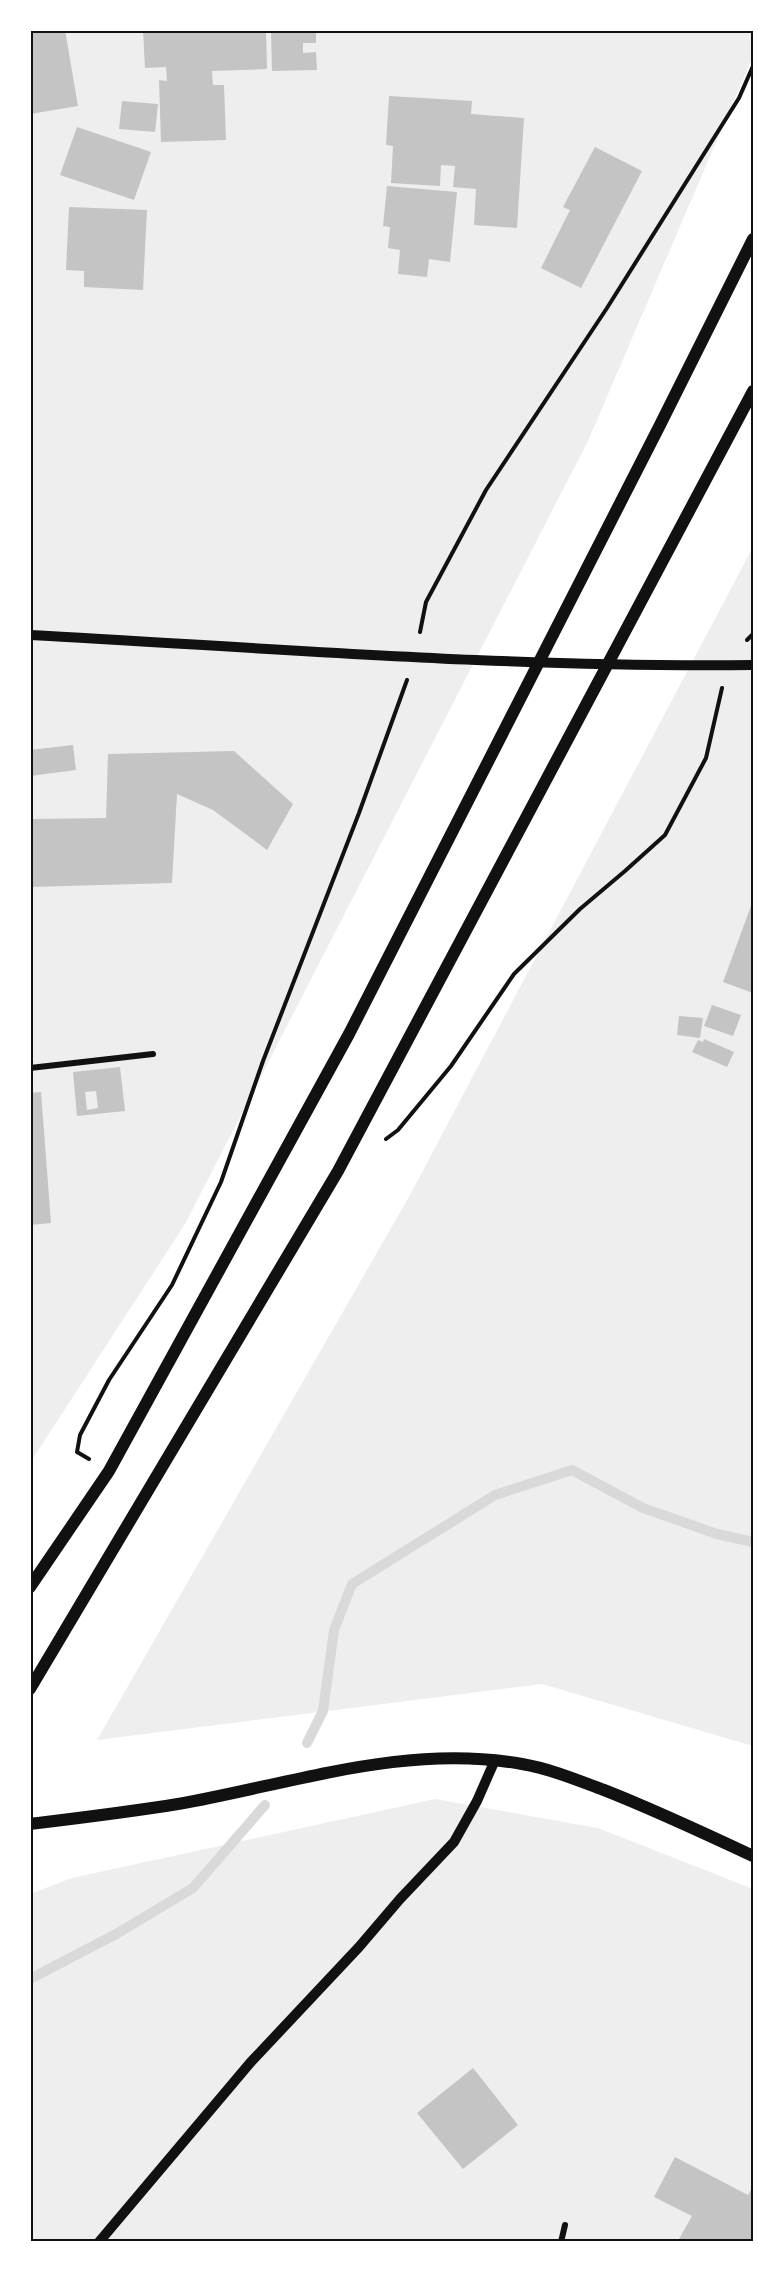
<svg xmlns="http://www.w3.org/2000/svg" width="783" height="2272" viewBox="0 0 783 2272" font-family="'Public Sans',sans-serif">
  <style>
    .green { fill: #eee }
    .lines { fill: none; stroke-linecap: round; stroke-linejoin: round }
    .stream { stroke: #d9d9d9; stroke-width: 10 }
    .building { fill: #c4c4c4; fill-rule: evenodd }
    .path { stroke: #111; stroke-width: 4 }
    .minor { stroke: #111; stroke-width: 6 }
    .tertiary { stroke: #111; stroke-width: 10 }
    .secondary { stroke: #111; stroke-width: 12 }
    .neatline { fill: none; stroke: #111; stroke-width: 2 }
  </style>
  <rect width="100%" height="100%" fill="#fff"/>
  <g class="green">
    <polygon points="30,30 753,30 753,56 588,441 185,1224 30,1463"/>
    <polygon points="753,547 753,1746 542,1684 97,1740 410,1195"/>
    <polygon points="435,1799 598,1828 753,1889 753,2242 30,2242 30,1894 72,1878"/>
  </g>
  <g class="lines">
    <g class="stream">
      <polyline points="307,1743 323,1711 334,1630 352,1584 495,1495 572,1470 643,1508 717,1534 753,1542"/>
      <polyline points="30,1979 118,1933 193,1888 265,1805"/>
    </g>
  </g>
  <g class="building">
    <polygon points="30,30 65,30 78,106 30,114"/>
    <polygon points="143,30 266,30 267,69 212,71 213,85 224,85 226,140 161,142 159,80 167,81 166,67 145,68"/>
    <polygon points="271,30 316,30 316,43 303,43 303,53 316,52 317,70 272,71"/>
    <polygon points="389,96 472,101 471,114 524,118 517,228 474,225 476,189 453,187 455,166 441,165 440,186 391,183 393,146 386,145"/>
    <polygon points="122,101 158,104 155,132 119,129"/>
    <polygon points="77,127 151,152 134,200 60,175"/>
    <polygon points="595,147 642,171 581,288 541,268 570,210 563,207"/>
    <polygon points="387,186 457,192 450,262 429,259 427,277 398,274 400,250 388,248 390,227 383,226"/>
    <polygon points="69,207 147,210 143,290 84,287 84,271 66,270"/>
    <polygon points="73,745 76,770 30,776 30,750"/>
    <polygon points="234,751 293,804 267,850 213,810 177,794 172,883 31,887 33,819 106,818 108,754"/>
    <polygon points="751,906 753,907 753,993 723,982"/>
    <polygon points="712,1005 741,1015 733,1036 704,1026"/>
    <polygon points="679,1016 703,1018 700,1038 677,1035"/>
    <polygon points="704,1039 734,1052 727,1067 692,1052 698,1040 703,1042"/>
    <path d="M120,1067L125,1111L77,1116L73,1072ZM96,1091L98,1108L87,1110L85,1092Z"/>
    <polygon points="41,1092 51,1223 30,1225 30,1093"/>
    <polygon points="473,2068 518,2125 463,2169 417,2113"/>
    <polygon points="675,2157 748,2195 753,2186 753,2242 684,2242 679,2239 692,2216 654,2197"/>
  </g>
  <g class="lines">
    <g class="path">
      <polyline points="420,632 426,602 486,490 607,308 739,98 753,66"/>
      <polyline points="747,640 753,634"/>
      <polyline points="386,1139 398,1130 451,1066 514,974 580,909 625,871 665,835 706,758 722,688"/>
      <polyline points="89,1459 77,1452 80,1435 109,1380 172,1285 221,1182 263,1061 359,813 407,680"/>
    </g>
    <g class="minor">
      <polyline points="30,1068 153,1054"/>
      <polyline points="561,2242 565,2225"/>
    </g>
    <g class="tertiary">
      <path d="M30,635C271,648 512,668 753,665"/>
      <polyline points="99,2242 250,2063 359,1947 400,1899 454,1842 477,1801 495,1760"/>
    </g>
    <g class="secondary">
      <polyline points="30,1587 109,1471 349,1034 660,425 753,239"/>
      <polyline points="30,1689 338,1171 753,391"/>
      <path d="M30,1824C79,1818 129,1812 178,1804C292,1784 405,1743 522,1764C551,1769 577,1780 604,1790C655,1810 704,1833 753,1856"/>
    </g>
  </g>
  <rect width="783" height="2272" fill="none" stroke="#ffffff" stroke-width="63"/>
  <rect x="32" y="32" width="720" height="2208" class="neatline"/>
</svg>
